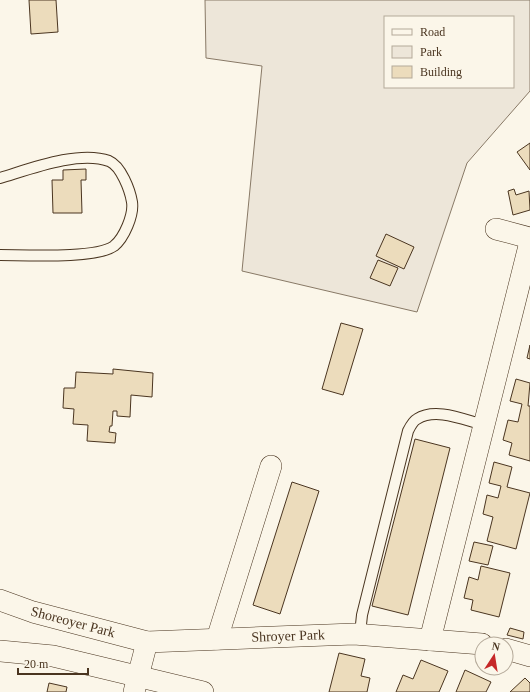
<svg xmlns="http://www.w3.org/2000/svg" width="530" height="692" viewBox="0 0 530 692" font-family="'Times New Roman',serif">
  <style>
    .green { fill: #ede6d9; stroke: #887966; fill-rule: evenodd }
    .building { fill: #ecdcbc; stroke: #4a3520 }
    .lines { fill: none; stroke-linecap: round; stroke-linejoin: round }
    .service-casing { stroke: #4a3520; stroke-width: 12 }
    .minor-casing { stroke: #4a3520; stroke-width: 22 }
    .service { stroke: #fbf6e9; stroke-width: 10 }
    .minor { stroke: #fbf6e9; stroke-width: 21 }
    .labels { text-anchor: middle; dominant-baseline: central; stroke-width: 3; stroke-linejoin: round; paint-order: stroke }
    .street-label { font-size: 14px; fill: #4a3520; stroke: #fbf6e9 }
  </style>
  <rect width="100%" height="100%" fill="#fbf6e9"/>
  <path class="green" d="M205,0H530V91L467,163L417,312L242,271L262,66L206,58ZM385,17H513V87H385Z"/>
  <g class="building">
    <polygon points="29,0 56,0 58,32 31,34"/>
    <polygon points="530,143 530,170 517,152"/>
    <polygon points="86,169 86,180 81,180 82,213 53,213 52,180 63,180 63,170"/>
    <polygon points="514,189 516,195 529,191 530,210 513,215 508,191"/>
    <polygon points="386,234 414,247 404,269 376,256"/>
    <polygon points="378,260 398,268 390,286 370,278"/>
    <polygon points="341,323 363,329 343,395 322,389"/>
    <polygon points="530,345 530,359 527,358"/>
    <polygon points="113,369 153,373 152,397 131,395 130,417 117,416 117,411 113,411 112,426 110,426 109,432 116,433 115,443 87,441 88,425 73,424 74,409 63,408 64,388 75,388 76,372 113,374"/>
    <polygon points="516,379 530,383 528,406 530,406 530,461 509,455 512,443 503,440 508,420 518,422 522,404 510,401"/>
    <polygon points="415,439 450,448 408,615 372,606"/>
    <polygon points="494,462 512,467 507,487 530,493 516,549 487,541 493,517 483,514 487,495 498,498 501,486 489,483"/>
    <polygon points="292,482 319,491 280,614 253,605"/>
    <polygon points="474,542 493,546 488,565 469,561"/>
    <polygon points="481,566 510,573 499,617 471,610 473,600 464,598 469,577 478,580"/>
    <polygon points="510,628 524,632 523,639 507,635"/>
    <polygon points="339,653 365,659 361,676 370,678 367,692 329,692"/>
    <polygon points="421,660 448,671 439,692 396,692 403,675 413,679"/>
    <polygon points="465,670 491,682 486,692 456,692"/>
    <polygon points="525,678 530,683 530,692 510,692"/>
    <polygon points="49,683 67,687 66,692 47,692"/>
  </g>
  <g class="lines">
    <defs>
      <g id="service">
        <path d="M0,178C30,169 79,150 109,161C121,166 130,190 132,202C134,215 124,238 114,246C96,259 24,255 0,255"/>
        <path d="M360,634L362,615L408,431C410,427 413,421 417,419C436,407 464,420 484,425"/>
      </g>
      <g id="minor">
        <polyline points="496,229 530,238"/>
        <polyline points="0,600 33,612 147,642 354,634 482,644"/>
        <polyline points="217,639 271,466"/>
        <polyline points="430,640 530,242"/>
        <polyline points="506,649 530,656"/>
        <polyline points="0,651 53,656 203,692"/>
        <polyline points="134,692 147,642"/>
      </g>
    </defs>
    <use href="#service" class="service-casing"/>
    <use href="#minor" class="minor-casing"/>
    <use href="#service" class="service"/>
    <use href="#minor" class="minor"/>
  </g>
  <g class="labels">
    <g class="street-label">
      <text transform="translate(73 622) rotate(15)">Shoreoyer Park</text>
      <text transform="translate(288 636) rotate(-2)">Shroyer Park</text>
    </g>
  </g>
  <rect x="384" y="16" width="130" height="72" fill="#fbf6e9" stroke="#b4a999"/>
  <rect x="392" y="29" width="20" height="6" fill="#fbf6e9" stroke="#b4a999"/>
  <text x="420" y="36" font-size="12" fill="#4a3520">Road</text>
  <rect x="392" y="46" width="20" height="12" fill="#ede6d9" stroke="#b4a999"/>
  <text x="420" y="56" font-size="12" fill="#4a3520">Park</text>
  <rect x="392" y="66" width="20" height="12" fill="#ecdcbc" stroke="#b4a999"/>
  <text x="420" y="76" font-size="12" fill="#4a3520">Building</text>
  <g transform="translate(494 656) rotate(12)"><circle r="19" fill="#fbf6e9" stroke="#b4a999"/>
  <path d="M0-3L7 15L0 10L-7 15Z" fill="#c62828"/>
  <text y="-6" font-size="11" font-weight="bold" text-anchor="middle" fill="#4a3520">N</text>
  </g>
  <path d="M18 668v6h70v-6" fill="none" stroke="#4a3520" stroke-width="2"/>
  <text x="24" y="668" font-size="12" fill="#4a3520" stroke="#fbf6e9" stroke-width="3" paint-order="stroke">20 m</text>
</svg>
